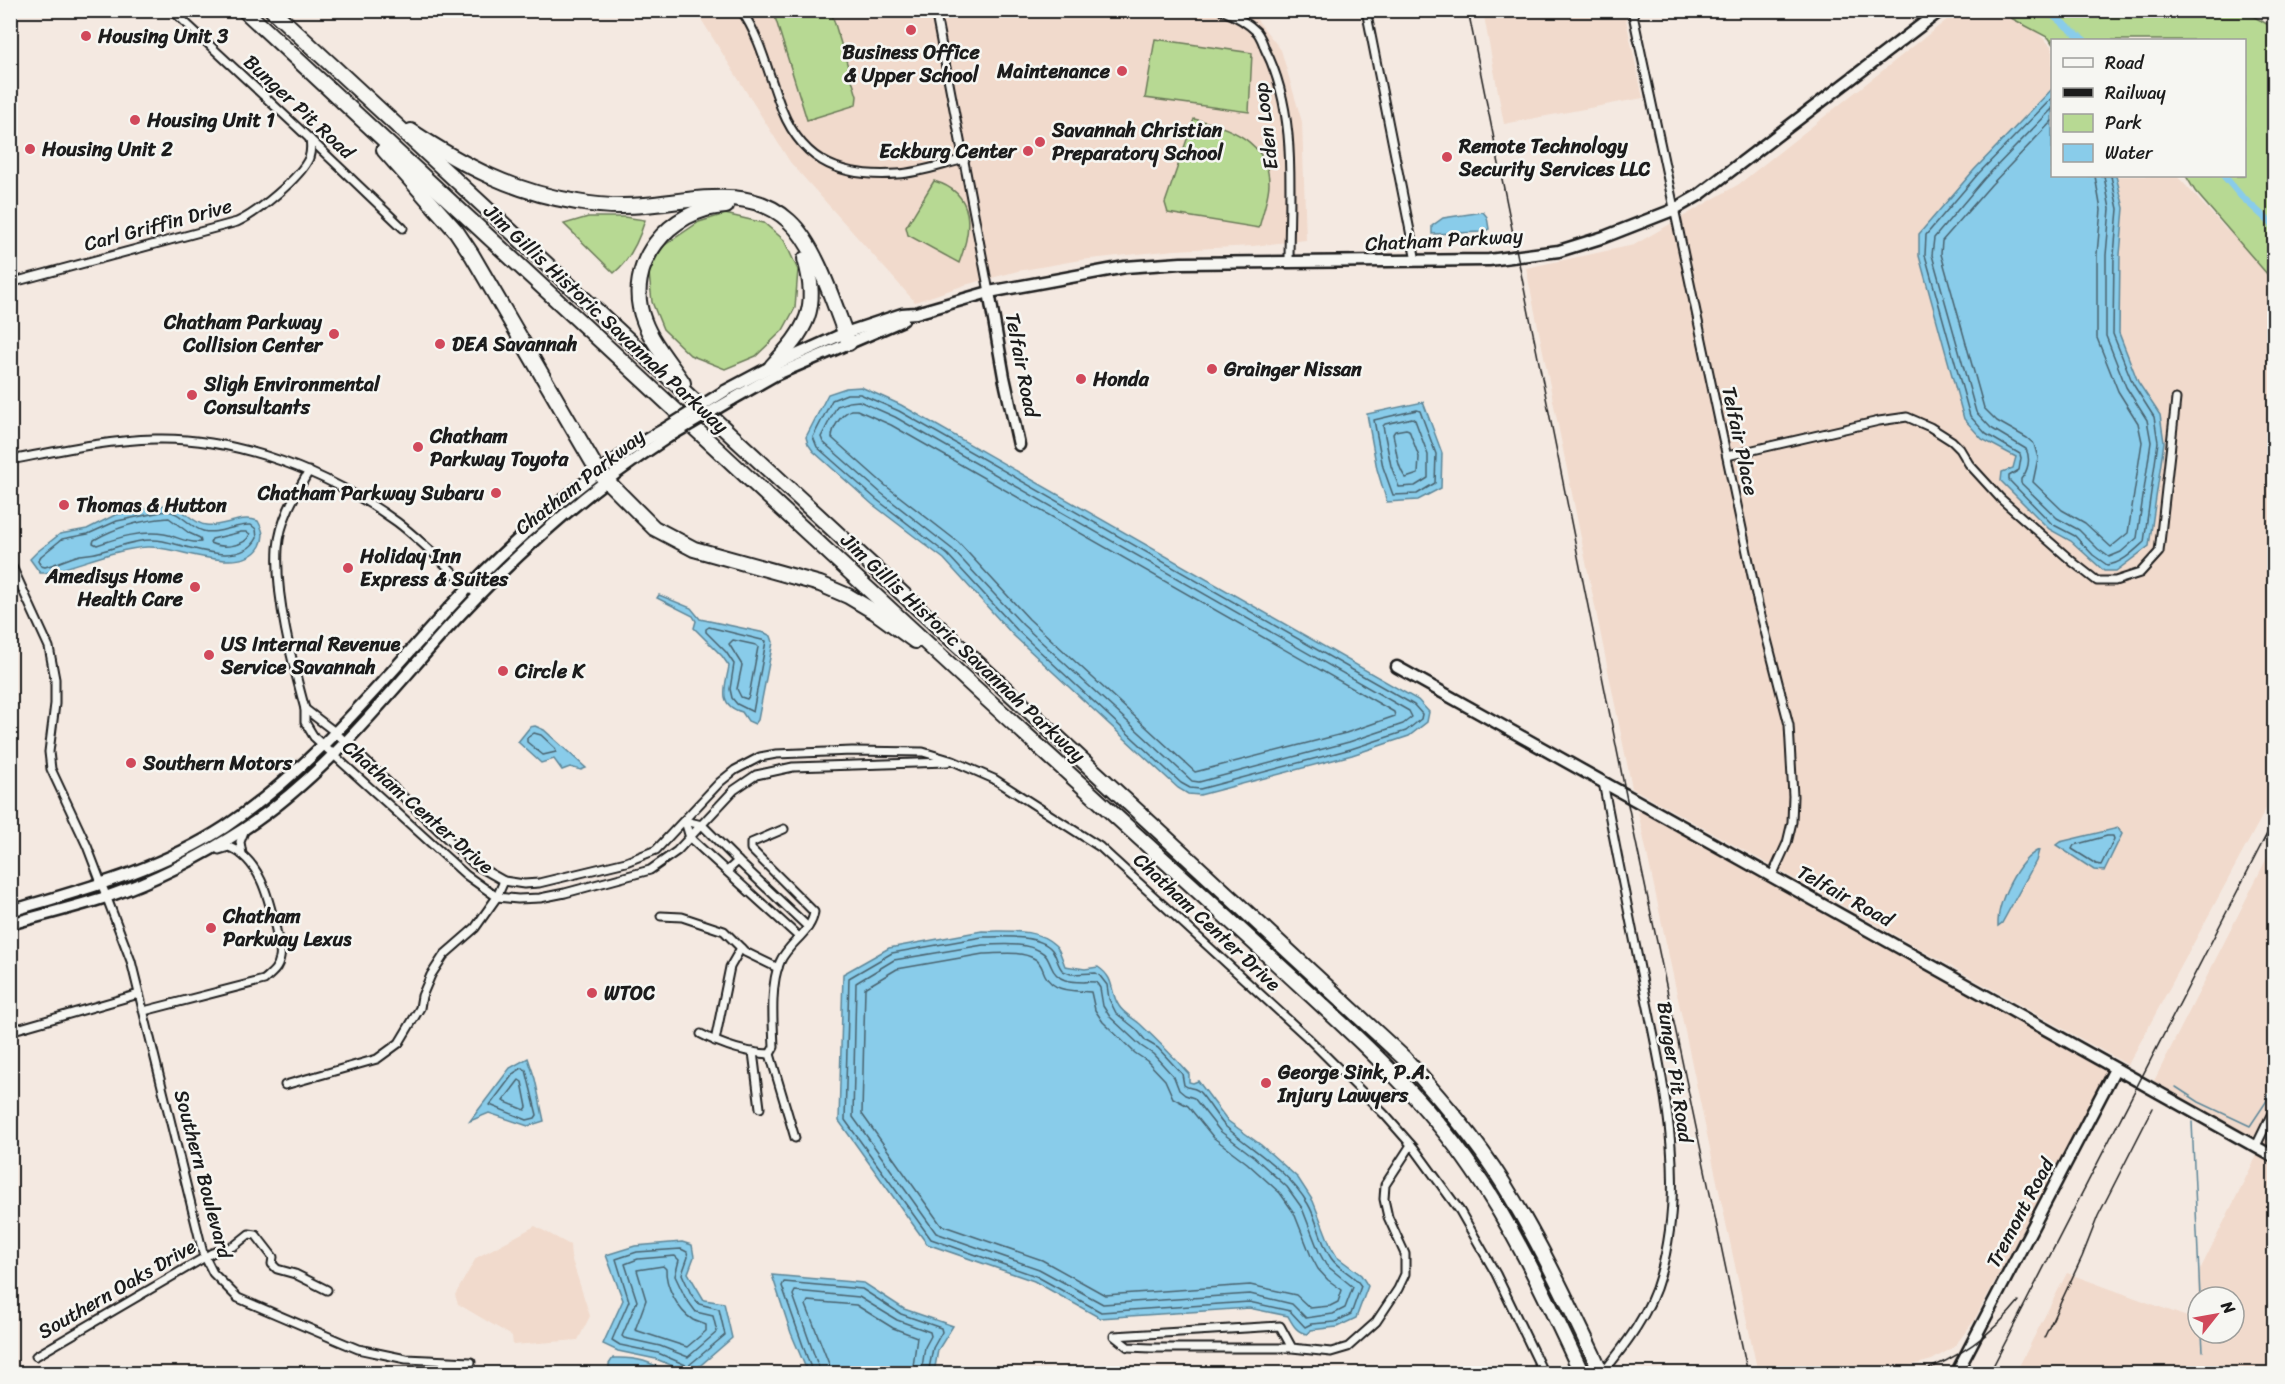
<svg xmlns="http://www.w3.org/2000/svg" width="2285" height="1384" viewBox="0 0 2285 1384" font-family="Sriracha,sans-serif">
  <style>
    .built { fill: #f1dacc }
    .green { fill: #b7d993; stroke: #6a7a58; stroke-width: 1.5 }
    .water { fill: #89ccea; stroke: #5d8698; stroke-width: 1.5 }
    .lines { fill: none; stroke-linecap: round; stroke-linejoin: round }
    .shore { stroke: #48626e; stroke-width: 1.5 }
    .stream { stroke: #5d8698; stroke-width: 1.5 }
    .canal { stroke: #89ccea; stroke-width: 7 }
    .street-casing { stroke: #1c1c1c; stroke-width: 11 }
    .secondary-casing { stroke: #1c1c1c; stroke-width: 15 }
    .highway-casing { stroke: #1c1c1c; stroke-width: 18 }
    .street { stroke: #f6f6f2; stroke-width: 7 }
    .secondary { stroke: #f6f6f2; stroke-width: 10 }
    .highway { stroke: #f6f6f2; stroke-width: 14 }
    .rail { stroke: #1c1c1c; stroke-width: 1.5 }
    .secondary-bridge-casing { stroke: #1c1c1c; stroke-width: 15; stroke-linecap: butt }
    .secondary-bridge { stroke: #f6f6f2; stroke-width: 10 }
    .poi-dot { fill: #d1495b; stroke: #f6f6f2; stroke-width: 2 }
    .labels { text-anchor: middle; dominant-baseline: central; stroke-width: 5; stroke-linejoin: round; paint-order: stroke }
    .poi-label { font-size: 20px; font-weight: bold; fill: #1c1c1c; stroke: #f6f6f2; text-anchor: start }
    .street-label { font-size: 20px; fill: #1c1c1c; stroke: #f6f6f2 }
  </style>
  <rect width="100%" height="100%" fill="#f4e9e1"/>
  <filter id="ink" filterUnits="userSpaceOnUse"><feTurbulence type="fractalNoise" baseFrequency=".0167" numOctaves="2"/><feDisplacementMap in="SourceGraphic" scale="12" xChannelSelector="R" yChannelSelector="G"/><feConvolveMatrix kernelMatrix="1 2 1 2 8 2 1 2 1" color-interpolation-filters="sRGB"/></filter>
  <g filter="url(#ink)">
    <g class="built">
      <polygon points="2015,10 2052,47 2052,176 2177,176 2225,228 2257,258 2274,268 2274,794 2128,1065 1632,788 1526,268 1634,245 1739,184 1958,11"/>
      <polygon points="696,11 1250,11 1281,50 1302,122 1306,240 1253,246 1175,250 1080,260 1018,271 965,285 915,302 790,162"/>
      <polygon points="1483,11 1624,11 1643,98 1504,124"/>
      <polygon points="1637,807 2109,1070 1973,1322 1954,1347 1932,1360 1883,1373 1758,1373"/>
      <polygon points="2274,844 2274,1149 2154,1081"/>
      <polygon points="2258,1153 2274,1162 2274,1373 2015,1374 2067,1273 2198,1321 2198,1333 2234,1333 2234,1297 2198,1297 2198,1274"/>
      <polygon points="535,1226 570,1245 571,1257 590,1316 578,1340 513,1345 512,1336 458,1304 455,1295 476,1258"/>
    </g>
    <g class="green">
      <polygon points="796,11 831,11 857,96 856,105 807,120 775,17"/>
      <polygon points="2001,11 2244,11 2274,28 2274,282 2195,191 2186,176 2244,176 2244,40 2052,40 2052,43 2049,38 2013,19"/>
      <polygon points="1155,39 1252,53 1249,112 1145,98"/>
      <path d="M1194,119C1227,126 1269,142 1269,183C1269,196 1262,215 1259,228L1168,213L1165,203Z"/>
      <path d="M934,181C976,193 972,229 959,263L908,235L906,227Z"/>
      <polygon points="725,214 764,223 784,240 798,270 795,308 783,330 756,356 725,369 690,355 663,329 652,302 649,273 659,249 699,222"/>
      <path d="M588,217H624L645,220C639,240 630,260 614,273L564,224Z"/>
    </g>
    <g class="water">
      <polygon points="2052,89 2052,176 2116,176 2124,208 2120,255 2119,333 2138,382 2160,415 2164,442 2149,546 2116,571 2104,571 2071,541 2049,529 2001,481 2002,472 2013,468 2016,457 1982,439 1964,419 1919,256 1919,234 1974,170"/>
      <polygon points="1483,212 1487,217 1489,229 1482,232 1432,234 1432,226 1443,218"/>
      <polygon points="861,387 901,405 1418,700 1429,712 1427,722 1409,736 1352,755 1200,795 1188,794 1178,788 1013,635 944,559 872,504 813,451 808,444 806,437 828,394 846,388"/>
      <polygon points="1423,402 1442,453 1441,488 1418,500 1387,502 1377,469 1367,414"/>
      <path d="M165,505C182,504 190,523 206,525C224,528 239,514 258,521C263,530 265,536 260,546C242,578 174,545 147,547C113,549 79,566 45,573H40L30,559L37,552L60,534L87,529L115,515Z"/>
      <path d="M659,595L691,608L700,619L765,633L771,636L773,642L758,720L755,724L748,721L742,712C716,705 726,685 729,666L722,656L694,628L696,621L693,616L657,598Z"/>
      <polygon points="535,726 544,730 586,768 581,770 570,767 562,770 554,759 541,763 518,742 530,727"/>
      <polygon points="2118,828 2122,834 2104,871 2094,870 2056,845 2060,842"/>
      <path d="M2039,850L2036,861L2002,923L1998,926C1997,903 2017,860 2039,850Z"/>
      <path d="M982,931C1005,932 1036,927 1055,945C1060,949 1062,959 1065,966L1085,969L1098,967C1116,979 1109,991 1119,1006C1124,1014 1133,1018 1140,1024C1157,1040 1173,1056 1189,1074V1082L1193,1083L1198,1081L1228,1121L1261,1145L1298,1178L1313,1201L1331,1247L1337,1257L1361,1275L1368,1286L1356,1318L1337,1327L1311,1330L1308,1334C1297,1333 1293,1325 1288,1316L1249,1308L1100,1318L1034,1281L927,1244L839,1121L843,974L889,948Z"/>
      <polygon points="528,1058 535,1079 544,1121 528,1126 489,1113 470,1121 510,1068"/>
      <polygon points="682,1242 692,1245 694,1257 688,1273 704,1300 724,1303 732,1338 695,1370 688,1372 656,1359 618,1351 603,1344 623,1300 606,1255 635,1246"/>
      <polygon points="772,1275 864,1283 904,1309 953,1326 938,1350 934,1373 808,1373 791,1333"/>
      <path d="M613,1358C639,1357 649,1362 671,1373H639L609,1369V1364Z"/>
    </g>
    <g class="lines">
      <g class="shore">
        <path d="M2052,98L1978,174L1926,235L1925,255L1970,416L1986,434L2020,454L2021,458L2019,470L2009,476V480L2052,524L2075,536L2093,555L2107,565C2121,564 2133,552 2144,542L2158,442L2154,417L2133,384L2113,334L2114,255L2118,209L2111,176"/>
        <path d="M2052,109L1984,179L1934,238L1932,255L1976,412L1991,428L2026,449C2031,459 2028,471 2021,479V483L2057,518L2079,530L2098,549L2109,557L2121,552L2137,538L2151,442L2147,420L2126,387L2106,336V255L2110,209L2104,176"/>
        <polyline points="2052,121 1991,185 1942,241 1941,254 1984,408 1997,421 2027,438 2034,444 2038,458 2033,482 2062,510 2085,523 2111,547 2128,533 2142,442 2138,423 2118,391 2097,338 2097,254 2101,210 2095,176"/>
        <polygon points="847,394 860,394 899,411 1414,705 1422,714 1421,719 1406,731 1351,749 1200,789 1190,788 1181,783 1018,631 948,555 876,499 817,447 813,437 832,400"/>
        <polygon points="859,401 895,417 1409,711 1412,717 1403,724 1349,742 1199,782 1192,781 1023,625 952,549 881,493 823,442 821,437 837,406 849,402"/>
        <path d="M851,410H857L891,425L1394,712L1395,716L1346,733L1195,772L1029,619L958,542L886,486L832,438C832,428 841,414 851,410Z"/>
        <polygon points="1417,410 1420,411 1436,454 1435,483 1417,494 1393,495 1383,467 1374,420"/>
        <polygon points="1412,418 1415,420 1428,455 1428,478 1415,486 1399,487 1391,466 1383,426 1385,424"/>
        <path d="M1406,429L1409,430L1419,457L1418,474L1406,478C1397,468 1396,447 1393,434L1395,431Z"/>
        <path d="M166,511C180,511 189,527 203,531C218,535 235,524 251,525L256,529L257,538C241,569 189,546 163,541C140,537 119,547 99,552C93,554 86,554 80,555C68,558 57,564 45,567L41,566L38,561L41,556L62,539L88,534L117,521Z"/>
        <path d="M169,518L189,533L200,538L201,542C188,544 176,536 164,534C142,530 117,538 97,545L93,543L94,540C116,527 143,520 169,518Z"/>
        <path d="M241,532H247L250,534C245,548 221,548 210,543L212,539Z"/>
        <polygon points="709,627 766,641 753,712 737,704 732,698 730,689 734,664 726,652 706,632 706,629"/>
        <polygon points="733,640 756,645 758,647 749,696 747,699 741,697 737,689 742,665 729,644"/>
        <polygon points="534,733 541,735 555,748 556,752 543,755 527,742 527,738"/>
        <polygon points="2107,836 2113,836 2114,839 2101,865 2096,864 2072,849 2074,845"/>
        <path d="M982,937C1001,937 1039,934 1052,950C1057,956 1057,965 1063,971L1071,974L1096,973L1100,976L1107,985L1109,999L1116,1013L1136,1029L1146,1041L1158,1048L1182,1074L1184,1085C1189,1089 1192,1087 1197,1090C1202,1092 1218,1119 1225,1126C1254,1152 1287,1169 1308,1204C1318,1221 1320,1242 1331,1258C1339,1270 1354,1274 1361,1286L1351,1314L1335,1322L1311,1324L1305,1327L1290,1311L1249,1302L1101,1312L1036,1276L931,1239L845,1120L849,978L892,953Z"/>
        <path d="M983,945C1001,945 1024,942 1040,951C1046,954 1048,959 1051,966C1059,986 1078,981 1096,982L1100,988L1103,1006L1110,1017L1141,1046L1153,1054L1174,1077L1179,1090L1185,1095L1194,1098L1220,1131L1253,1156L1287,1187L1302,1208L1319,1252L1326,1265L1353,1287L1345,1308L1333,1314L1306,1318L1292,1304L1250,1294L1103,1304L1039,1269L936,1233L853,1117L856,983L894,960Z"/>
        <path d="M983,954C999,954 1021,950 1035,959C1041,962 1042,969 1045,975C1054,993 1074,990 1091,992L1095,1010L1103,1022L1135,1053L1147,1061L1165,1080L1173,1098L1188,1106L1214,1138L1247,1163L1280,1193L1294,1213L1311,1256L1318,1269L1328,1280L1342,1290L1338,1302L1330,1306L1310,1308L1296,1295L1250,1285L1105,1295L1042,1260L941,1225L862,1114L865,988L897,969Z"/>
        <polygon points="522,1068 526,1070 537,1115 535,1118 527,1120 490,1105 514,1073"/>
        <polygon points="519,1080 522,1082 527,1107 525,1110 503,1101"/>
        <polygon points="681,1249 687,1252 688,1257 682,1274 691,1294 699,1304 719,1309 725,1335 688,1366 658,1353 620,1345 612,1340 629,1301 616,1259 637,1252"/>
        <polygon points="675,1256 679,1260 675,1276 685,1297 696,1312 713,1316 717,1332 688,1357 660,1346 624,1338 622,1336 637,1301 625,1264 638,1259"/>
        <path d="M663,1266L666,1269C665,1285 678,1311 693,1320C697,1322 702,1323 706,1325V1331L687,1347L635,1330L646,1300L637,1270Z"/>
        <polyline points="813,1374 782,1286 784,1282 862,1289 901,1314 941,1328 942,1332 933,1348 928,1374"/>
        <polyline points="821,1374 793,1295 795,1291 859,1297 897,1320 930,1332 931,1336 925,1347 921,1374"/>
        <polyline points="830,1374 829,1364 806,1305 808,1301 856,1305 893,1328 917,1337 912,1374"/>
      </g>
      <g class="stream">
        <polyline points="2176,1087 2199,1102 2250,1126 2266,1102 2274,1083"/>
        <polyline points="2192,1122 2200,1297"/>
        <polyline points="2274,1125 2267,1139 2274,1144"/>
        <polyline points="2202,1333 2203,1351"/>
      </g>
      <g class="canal">
        <polyline points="2046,10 2084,40"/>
        <polyline points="2224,176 2241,196 2274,226"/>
      </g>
      <defs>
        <g id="street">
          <polyline points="172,10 310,139 403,228"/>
          <path d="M741,10C760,37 767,69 778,99C798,159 836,178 897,174C920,173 943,164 965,159"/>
          <polyline points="935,10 989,292"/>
          <path d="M1221,10C1234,15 1247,22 1257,32C1260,36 1263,43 1265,49C1298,113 1289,193 1289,263"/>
          <polyline points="1366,10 1416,261"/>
          <polyline points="1632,10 1758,604 1789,725 1793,796 1792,822 1787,843 1772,876"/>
          <path d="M10,283L237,222C257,213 300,178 309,158C311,152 311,145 310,139"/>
          <polyline points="1727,456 1879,421 1907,417 1930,427 1952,441 1960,449 1969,464 2001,499 2074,563 2097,581 2115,581 2140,573 2159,552 2176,399"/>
          <path d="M10,460C58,451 106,440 155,439C239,437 330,473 397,522C426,544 451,571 478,596"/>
          <path d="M309,471C295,495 280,520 278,548C275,598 292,661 305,709V722L314,737L466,875L497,897L518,899L540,898L565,893L650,870L677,851L734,790L756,775L793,767L947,762"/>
          <polyline points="10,562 49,647 55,679 55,704 49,752 51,769 87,846 131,961 203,1253 213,1273 238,1298 341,1342 358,1349 406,1359 471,1362"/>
          <polyline points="305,709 335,732 474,864 504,881 524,884 539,883 626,862 656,850 720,782 735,770 760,757 776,754 852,751 923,752 953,761 994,779 1100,847 1307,1037 1385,1115 1414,1148 1460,1211 1496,1274 1544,1374"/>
          <polyline points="685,821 690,838 799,937"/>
          <polyline points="685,821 702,825 738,861 727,871"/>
          <path d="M784,829L751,843V849L814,912C812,932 788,943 780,962C770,983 773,1023 774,1047L770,1054L795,1138"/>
          <polyline points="242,854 240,842 245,829"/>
          <polyline points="738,861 808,927"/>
          <polyline points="661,916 682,917 724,931 745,952 778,968"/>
          <path d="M144,1011L264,980C272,973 278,969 280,958C282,950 277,938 276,930C269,900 261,860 229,847L219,850"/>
          <polyline points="10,1031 139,994"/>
          <path d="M701,1034C722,1045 747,1053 770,1054"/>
          <polyline points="715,1041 730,967 741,948"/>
          <polyline points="753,1052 760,1108"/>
          <polyline points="285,1085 377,1059 399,1043 420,1008 422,996 431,975 444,955 475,928 497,897 504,881"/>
          <polyline points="2256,1146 2274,1109"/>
          <polyline points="1292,1348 1280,1326 1114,1336 1128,1347 1151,1348 1292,1348 1331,1352 1348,1347 1376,1322 1398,1289 1405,1274 1405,1254 1388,1217 1384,1199 1385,1185 1411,1145"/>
          <polyline points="36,1356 212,1253 234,1246 249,1234 256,1235 273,1257 272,1264 277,1269 295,1274 327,1290"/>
          <path d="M1602,1374C1626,1344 1650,1313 1660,1276C1688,1180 1663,1082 1644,988C1630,919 1616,851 1603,782"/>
        </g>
        <g id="secondary">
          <polyline points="989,292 1004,377 1019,445"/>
          <polyline points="725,391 772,366 845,333 902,314 916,313 989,292 1125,267 1181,263 1489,260 1543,253 1559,251 1604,237 1673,210 1699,195 1941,10"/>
          <polyline points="731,400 775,375 903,320"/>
          <polyline points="1397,667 2274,1157"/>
          <path d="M10,911C85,889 159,870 225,827C313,768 380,683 451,606C509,544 590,470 663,430"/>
          <path d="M10,924C42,915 75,907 106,897C155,880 201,857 244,829C322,778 382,702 443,633C510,559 583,492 668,437"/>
          <polyline points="1956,1374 2115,1069"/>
        </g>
        <g id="highway">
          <path d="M244,10C492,241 740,470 988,700C1083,787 1179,873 1273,960C1344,1026 1418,1089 1473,1170C1517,1233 1549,1304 1582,1374"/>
          <path d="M272,10L1404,1058C1440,1098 1475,1138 1503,1183C1541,1244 1571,1309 1602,1374"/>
          <path d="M411,131C464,166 513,192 577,202C599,206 623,207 645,205C694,201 749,184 789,221C817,246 835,308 849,343"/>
          <polyline points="384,150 456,231 472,255 599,473 654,528 694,549 820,584 848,596 875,612 915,641"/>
          <path d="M772,366C806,329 820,310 805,259"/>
          <path d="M683,383C670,363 652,343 644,321C622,265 670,208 726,206"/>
        </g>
      </defs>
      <use href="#street" class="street-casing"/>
      <use href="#secondary" class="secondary-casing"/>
      <use href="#highway" class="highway-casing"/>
      <use href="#street" class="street"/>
      <use href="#secondary" class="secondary"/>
      <use href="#highway" class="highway"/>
      <g class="rail">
        <polyline points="1468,10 1626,795 1748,1374"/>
        <polyline points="2044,1338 2082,1257 2098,1216 2153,1108"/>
        <path d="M1915,1374C1958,1359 1991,1336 2019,1301"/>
        <polyline points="1989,1374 2274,820"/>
      </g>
      <defs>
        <g id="secondary-bridge">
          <polyline points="663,430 725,391"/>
          <polyline points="668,437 731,400"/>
        </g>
      </defs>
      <use href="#secondary-bridge" class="secondary-bridge-casing"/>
      <use href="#secondary-bridge" class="secondary-bridge"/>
    </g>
  </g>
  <g class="poi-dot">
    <circle cx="911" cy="30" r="6"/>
    <circle cx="86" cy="36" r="6"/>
    <circle cx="1122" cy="71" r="6"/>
    <circle cx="135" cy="120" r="6"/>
    <circle cx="1040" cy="142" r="6"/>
    <circle cx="30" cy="149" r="6"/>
    <circle cx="1028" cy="151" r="6"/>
    <circle cx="1447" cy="157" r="6"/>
    <circle cx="334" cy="334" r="6"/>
    <circle cx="440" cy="344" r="6"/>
    <circle cx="1212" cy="369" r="6"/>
    <circle cx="1081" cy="379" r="6"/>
    <circle cx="192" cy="395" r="6"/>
    <circle cx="418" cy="447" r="6"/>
    <circle cx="496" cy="493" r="6"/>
    <circle cx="64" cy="505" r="6"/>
    <circle cx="348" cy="568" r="6"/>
    <circle cx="195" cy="587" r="6"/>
    <circle cx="209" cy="655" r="6"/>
    <circle cx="503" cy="671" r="6"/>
    <circle cx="131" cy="763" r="6"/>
    <circle cx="211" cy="928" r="6"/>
    <circle cx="592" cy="993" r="6"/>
    <circle cx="1266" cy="1083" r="6"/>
  </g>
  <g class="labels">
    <g class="poi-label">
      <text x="98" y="36">Housing Unit 3</text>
      <text x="911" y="52" text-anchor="middle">Business Office<tspan x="911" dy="23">&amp; Upper School</tspan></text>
      <text x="1110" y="71" text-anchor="end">Maintenance</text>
      <text x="147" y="120">Housing Unit 1</text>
      <text x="1052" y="130">Savannah Christian<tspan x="1052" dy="23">Preparatory School</tspan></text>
      <text x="1459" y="146">Remote Technology<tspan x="1459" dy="23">Security Services LLC</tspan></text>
      <text x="42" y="149">Housing Unit 2</text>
      <text x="1016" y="151" text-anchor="end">Eckburg Center</text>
      <text x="322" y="322" text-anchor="end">Chatham Parkway<tspan x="322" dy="23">Collision Center</tspan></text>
      <text x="452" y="344">DEA Savannah</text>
      <text x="1224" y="369">Grainger Nissan</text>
      <text x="1093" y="379">Honda</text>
      <text x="204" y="384">Sligh Environmental<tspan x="204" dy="23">Consultants</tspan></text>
      <text x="430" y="436">Chatham<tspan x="430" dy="23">Parkway Toyota</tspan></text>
      <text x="484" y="493" text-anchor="end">Chatham Parkway Subaru</text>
      <text x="76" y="505">Thomas &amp; Hutton</text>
      <text x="360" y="556">Holiday Inn<tspan x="360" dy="23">Express &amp; Suites</tspan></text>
      <text x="183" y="576" text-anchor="end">Amedisys Home<tspan x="183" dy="23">Health Care</tspan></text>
      <text x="221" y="644">US Internal Revenue<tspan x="221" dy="23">Service Savannah</tspan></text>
      <text x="515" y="671">Circle K</text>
      <text x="143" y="763">Southern Motors</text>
      <text x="223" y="916">Chatham<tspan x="223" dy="23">Parkway Lexus</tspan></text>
      <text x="604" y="993">WTOC</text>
      <text x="1278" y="1072">George Sink, P.A.<tspan x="1278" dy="23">Injury Lawyers</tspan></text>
    </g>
    <g class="street-label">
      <text transform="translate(299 107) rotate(43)">Bunger Pit Road</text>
      <text transform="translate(1266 126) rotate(-97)">Eden Loop</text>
      <text transform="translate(158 225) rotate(-15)">Carl Griffin Drive</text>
      <text transform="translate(1444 240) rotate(-3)">Chatham Parkway</text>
      <text transform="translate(606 319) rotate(43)">Jim Gillis Historic Savannah Parkway</text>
      <text transform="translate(1022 365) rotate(79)">Telfair Road</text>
      <text transform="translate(1740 441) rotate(78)">Telfair Place</text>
      <text transform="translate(580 482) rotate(-38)">Chatham Parkway</text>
      <text transform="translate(963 648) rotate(43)">Jim Gillis Historic Savannah Parkway</text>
      <text transform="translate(418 807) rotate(41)">Chatham Center Drive</text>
      <text transform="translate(1845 896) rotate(29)">Telfair Road</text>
      <text transform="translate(1207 922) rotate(43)">Chatham Center Drive</text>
      <text transform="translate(1675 1072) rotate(81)">Bunger Pit Road</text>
      <text transform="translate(203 1174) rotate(75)">Southern Boulevard</text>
      <text transform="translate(2020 1213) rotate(-62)">Tremont Road</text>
      <text transform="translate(117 1289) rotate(-30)">Southern Oaks Drive</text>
    </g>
  </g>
  <rect width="2285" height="1384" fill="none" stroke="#f6f6f2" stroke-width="36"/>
  <rect x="18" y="18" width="2249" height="1348" fill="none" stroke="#1c1c1c" stroke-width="2" filter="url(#ink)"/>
  <rect x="2051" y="39" width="195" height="138" fill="#f6f6f2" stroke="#9f9f9c" stroke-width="1.5"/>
  <rect x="2063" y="58" width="30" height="9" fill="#f6f6f2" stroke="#9f9f9c" stroke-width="1.5"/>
  <text x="2105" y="69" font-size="18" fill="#1c1c1c">Road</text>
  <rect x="2063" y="88" width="30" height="9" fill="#1c1c1c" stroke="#9f9f9c" stroke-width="1.5"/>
  <text x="2105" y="99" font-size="18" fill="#1c1c1c">Railway</text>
  <rect x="2063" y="114" width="30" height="18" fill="#b7d993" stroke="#9f9f9c" stroke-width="1.5"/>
  <text x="2105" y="129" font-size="18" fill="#1c1c1c">Park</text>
  <rect x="2063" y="144" width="30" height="18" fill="#89ccea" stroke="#9f9f9c" stroke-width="1.5"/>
  <text x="2105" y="159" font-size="18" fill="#1c1c1c">Water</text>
  <g transform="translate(2216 1315) rotate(59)"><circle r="28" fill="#f6f6f2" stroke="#9f9f9c" stroke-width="1.5"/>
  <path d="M0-4.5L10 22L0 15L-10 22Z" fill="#d1495b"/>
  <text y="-9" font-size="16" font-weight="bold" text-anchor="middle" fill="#1c1c1c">N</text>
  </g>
</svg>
